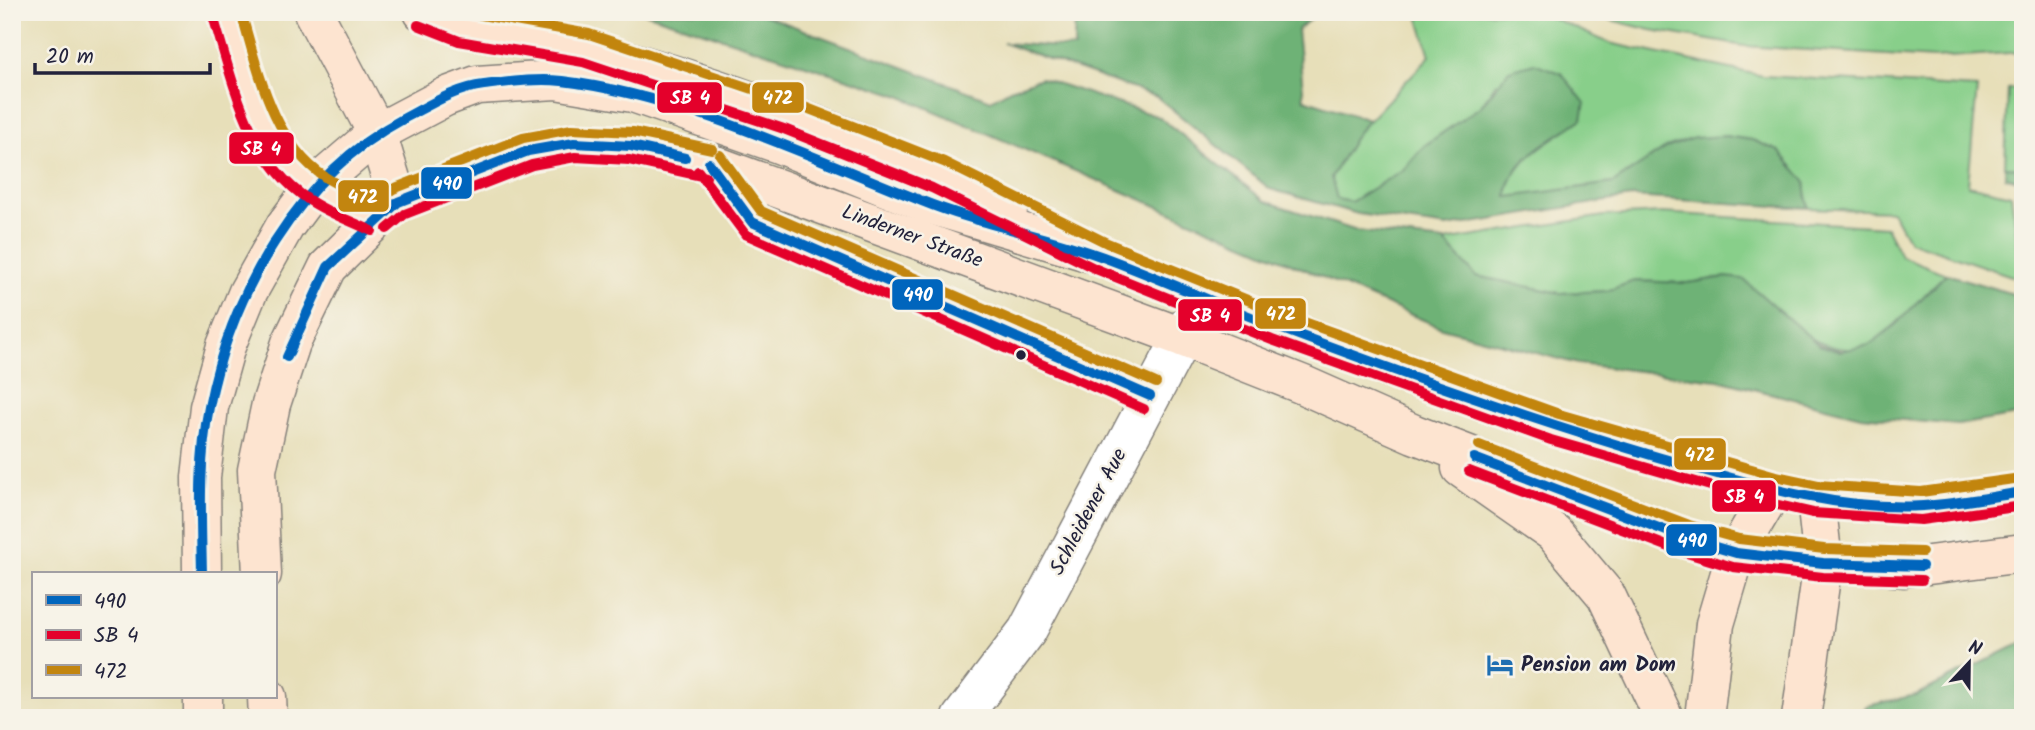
<svg xmlns="http://www.w3.org/2000/svg" width="2035" height="730" viewBox="0 0 2035 730" font-family="Kalam,sans-serif">
  <style>
    .green { fill: #88cf8a; stroke: #557862; stroke-width: 2 }
    .forest { fill: #6eb276; stroke: #486a58; stroke-width: 2 }
    .lines { fill: none; stroke-linecap: round; stroke-linejoin: round }
    .lane-casing { stroke: #84807a; stroke-width: 36 }
    .street-casing { stroke: #84807a; stroke-width: 41 }
    .secondary-casing { stroke: #84807a; stroke-width: 41 }
    .lane { stroke: #fff; stroke-width: 33 }
    .street { stroke: #fff; stroke-width: 38 }
    .secondary { stroke: #fde4d0; stroke-width: 38 }
    .bus-1-casing { stroke: #f7f3e8; stroke-width: 16 }
    .bus-2-casing { stroke: #f7f3e8; stroke-width: 16 }
    .bus-3-casing { stroke: #f7f3e8; stroke-width: 16 }
    .bus-1 { stroke: #0065bd; stroke-width: 10 }
    .bus-2 { stroke: #e4002b; stroke-width: 10 }
    .bus-3 { stroke: #c2850f; stroke-width: 10 }
    .bus-dot { fill: #22223b; stroke: #f7f3e8; stroke-width: 2.5 }
    .labels { text-anchor: middle; dominant-baseline: central; stroke-width: 5; stroke-linejoin: round; paint-order: stroke }
    .street-label { font-size: 21px; fill: #22223b; stroke: #f7f3e8 }
    .poi-label { font-size: 21px; font-weight: bold; fill: #22223b; stroke: #f7f3e8; text-anchor: start }
    .line-badge { stroke: #f7f3e8; stroke-width: 2.5 }
    .badge-label { font-size: 19px; text-anchor: middle; font-weight: bold; fill: #fff }
  </style>
  <rect width="100%" height="100%" fill="#f7f3e8"/>
  <filter id="ink" filterUnits="userSpaceOnUse"><feTurbulence type="fractalNoise" baseFrequency=".0143" numOctaves="2"/><feDisplacementMap in="SourceGraphic" scale="14" xChannelSelector="R" yChannelSelector="G"/><feConvolveMatrix kernelMatrix="1 2 1 2 8 2 1 2 1" color-interpolation-filters="sRGB"/></filter>
  <filter id="wash" filterUnits="userSpaceOnUse"><feTurbulence type="fractalNoise" baseFrequency=".00686" numOctaves="4" result="noise"/><feDisplacementMap in="SourceGraphic" scale="28" xChannelSelector="R" yChannelSelector="G"/><feGaussianBlur stdDeviation="1.57" result="paint"/><feColorMatrix in="noise" values="0 0 0 0 0 0 0 0 0 0 0 0 0 0 0 0 0 1.4 0 .05"/><feComposite in="paint" operator="in"/></filter>
  <g filter="url(#wash)">
    <rect width="100%" height="100%" fill="#e7dfb9"/>
    <g class="green">
      <path d="M1417,12H1539L1609,43L1763,76L1977,88L1968,185L2011,195L2023,280L1909,241L1892,211L1808,208L1805,181L1779,151L1752,140L1725,136L1666,148L1613,183L1507,198C1510,158 1552,141 1582,119L1496,83L1481,106L1424,146L1404,169L1351,202L1336,199L1331,177L1358,132L1430,56Z"/>
      <polygon points="1579,12 1923,12 1928,18 1934,12 2023,12 2023,52 1934,58 1744,46 1651,30"/>
      <polygon points="2023,88 2023,168 2005,167 2008,89"/>
      <path d="M1662,213L1886,227L1901,256L1946,274C1922,295 1898,328 1870,344C1826,368 1760,302 1726,277L1687,283L1634,281L1607,291L1560,293L1476,276L1444,241L1604,216Z"/>
    </g>
    <g class="forest">
      <polygon points="642,12 756,12 991,100 1010,89 1041,78 1159,117 1265,201 1357,231 1444,241 1476,276 1560,293 1607,291 1634,281 1687,283 1726,277 1743,279 1819,345 1841,351 1869,345 1895,325 1946,274 2023,297 2023,414 1958,425 1861,416 1718,380 1578,364 1442,328 895,94"/>
      <path d="M1075,12H1319L1297,30L1304,99L1369,120L1358,132L1331,177L1337,199L1351,202L1404,169L1424,146L1481,106L1509,70L1534,63L1561,73L1585,103L1582,119C1553,140 1508,159 1507,197L1613,183L1666,148L1694,138L1725,136L1752,140L1779,151L1805,181L1808,208L1631,197L1447,227L1358,214L1270,189L1157,97L1003,43L1074,48Z"/>
      <polygon points="2005,167 2023,168 2023,181 2005,177"/>
      <polygon points="2023,642 2023,718 1861,718 1866,706 1916,695"/>
    </g>
  </g>
  <g filter="url(#ink)">
    <g class="lines">
      <defs>
        <polyline id="lane" points="709,163 752,222 1150,396"/>
        <polyline id="street" points="961,718 1027,631 1203,298"/>
        <g id="secondary">
          <path d="M226,12C245,70 260,151 314,187C333,200 357,208 378,218"/>
          <polyline points="313,12 377,133 398,202"/>
          <path d="M423,12C475,35 534,33 588,49C732,90 875,143 1008,210"/>
          <polyline points="1461,468 1554,533 1606,595 1664,718"/>
          <polyline points="202,574 201,477 209,407 226,346 248,292 285,226 314,187 377,133 445,97 477,85 556,80 633,93 779,144 931,205 1101,256 1277,327 1555,427 1773,490 1816,499 1921,506 2023,492"/>
          <polyline points="262,574 257,470 271,404 291,343 328,267 378,218 398,202 528,151 574,143 631,146 709,163 1182,337 1301,384 1414,434 1685,538 1736,553 1905,568 2023,553"/>
          <polyline points="203,697 203,718"/>
          <polyline points="267,697 268,718"/>
          <polyline points="1704,718 1715,624 1736,553 1773,490"/>
          <polyline points="1801,718 1823,563 1816,499"/>
        </g>
      </defs>
      <use href="#lane" class="lane-casing"/>
      <use href="#street" class="street-casing"/>
      <use href="#secondary" class="secondary-casing"/>
      <use href="#lane" class="lane"/>
      <use href="#street" class="street"/>
      <use href="#secondary" class="secondary"/>
      <defs>
        <g id="bus-1">
          <polyline points="709,163 752,222 1150,396"/>
          <polyline points="287,357 328,267 398,202 528,151 574,143 631,146 685,158"/>
          <polyline points="1474,458 1685,538 1736,553 1823,563 1922,566"/>
          <path d="M202,574C201,518 198,462 209,407C231,293 298,175 403,119C428,106 455,88 484,85C509,82 538,78 562,81C681,95 810,157 922,201C981,225 1044,235 1103,257C1163,279 1220,306 1280,328C1405,375 1532,420 1661,458C1746,482 1833,511 1923,506C1956,504 1990,497 2023,492"/>
        </g>
        <g id="bus-2">
          <path d="M213,16C233,81 248,160 309,200C328,213 351,221 372,231"/>
          <polyline points="418,25 459,41 583,62 784,129 932,188 1096,269 1272,340 1551,440 1769,503 1813,513 1921,520 2023,506"/>
          <polyline points="698,171 745,234 1144,409"/>
          <polyline points="387,229 405,214 532,165 575,157 629,160 706,177"/>
          <polyline points="1469,471 1680,551 1733,567 1823,577 1922,580"/>
        </g>
        <g id="bus-3">
          <path d="M241,12C258,69 272,142 325,177C343,189 364,196 384,205"/>
          <polyline points="464,12 589,34 794,103 944,162 1107,243 1282,314 1559,414 1776,476 1818,485 1921,492 2021,478"/>
          <polyline points="720,155 761,211 1156,383"/>
          <polyline points="369,207 393,189 523,138 572,129 633,132 712,149"/>
          <polyline points="1479,445 1689,525 1739,539 1824,549 1922,552"/>
        </g>
      </defs>
      <use href="#bus-1" class="bus-1-casing"/>
      <use href="#bus-2" class="bus-2-casing"/>
      <use href="#bus-3" class="bus-3-casing"/>
      <use href="#bus-1" class="bus-1"/>
      <use href="#bus-2" class="bus-2"/>
      <use href="#bus-3" class="bus-3"/>
    </g>
  </g>
  <defs>
    <symbol id="hotel-bare" viewBox="-9 -9 18 18"><path d="M-6-4.5h1.5V1H6V5H4.5V3h-9V5H-6ZM-4 0a1.8 1.8 0 1 1 3.6 0ZM.5 0V-2.5h3Q6-2.5 6 0Z" fill="#1f6fb2" stroke="#f7f3e8" stroke-width="2.5" paint-order="stroke"/></symbol>
  </defs>
  <g fill-rule="evenodd">
    <use href="#hotel-bare" x="1481" y="646" width="38" height="38"/>
  </g>
  <circle class="bus-dot" cx="1021" cy="355" r="6"/>
  <g class="labels">
    <g class="street-label">
      <text transform="translate(912 237) rotate(20)">Linderner Straße</text>
      <text transform="translate(1089 512) rotate(-62)">Schleidener Aue</text>
    </g>
    <g class="poi-label">
      <text x="1521" y="665">Pension am Dom</text>
    </g>
  </g>
  <g class="line-badge">
    <rect x="656" y="81" width="67" height="33" rx="7" fill="#e4002b"/>
    <rect x="751" y="81" width="54" height="33" rx="7" fill="#c2850f"/>
    <rect x="228" y="131" width="67" height="34" rx="7" fill="#e4002b"/>
    <rect x="420" y="166" width="53" height="34" rx="7" fill="#0065bd"/>
    <rect x="337" y="179" width="53" height="34" rx="7" fill="#c2850f"/>
    <rect x="891" y="278" width="53" height="33" rx="7" fill="#0065bd"/>
    <rect x="1254" y="297" width="53" height="33" rx="7" fill="#c2850f"/>
    <rect x="1177" y="298" width="66" height="34" rx="7" fill="#e4002b"/>
    <rect x="1673" y="437" width="54" height="34" rx="7" fill="#c2850f"/>
    <rect x="1711" y="479" width="66" height="34" rx="7" fill="#e4002b"/>
    <rect x="1665" y="523" width="53" height="34" rx="7" fill="#0065bd"/>
  </g>
  <g class="badge-label">
    <text x="690" y="104">SB 4</text>
    <text x="778" y="104">472</text>
    <text x="261" y="155">SB 4</text>
    <text x="447" y="190">490</text>
    <text x="363" y="203">472</text>
    <text x="918" y="301">490</text>
    <text x="1281" y="320">472</text>
    <text x="1210" y="322">SB 4</text>
    <text x="1700" y="461">472</text>
    <text x="1744" y="503">SB 4</text>
    <text x="1692" y="547">490</text>
  </g>
  <rect width="2035" height="730" fill="none" stroke="#f7f3e8" stroke-width="42"/>
  <rect x="32" y="572" width="245" height="126" fill="#f7f3e8" stroke="#a29fa3" stroke-width="2"/>
  <rect x="46" y="595" width="35" height="10" fill="#0065bd" stroke="#a29fa3" stroke-width="2"/>
  <text x="94" y="608" font-size="21" fill="#22223b">490</text>
  <rect x="46" y="630" width="35" height="10" fill="#e4002b" stroke="#a29fa3" stroke-width="2"/>
  <text x="94" y="642" font-size="21" fill="#22223b">SB 4</text>
  <rect x="46" y="665" width="35" height="10" fill="#c2850f" stroke="#a29fa3" stroke-width="2"/>
  <text x="94" y="678" font-size="21" fill="#22223b">472</text>
  <g transform="translate(1969 663) rotate(22)" stroke="#f7f3e8" stroke-width="5" paint-order="stroke">
  <path d="M0-5L12 26L0 18L-12 26Z" fill="#22223b"/>
  <text y="-10" font-size="19" font-weight="bold" text-anchor="middle" fill="#22223b">N</text>
  </g>
  <path d="M35 63v10h175v-10" fill="none" stroke="#22223b" stroke-width="3.5"/>
  <text x="46" y="63" font-size="21" fill="#22223b" stroke="#f7f3e8" stroke-width="5" paint-order="stroke">20 m</text>
</svg>
